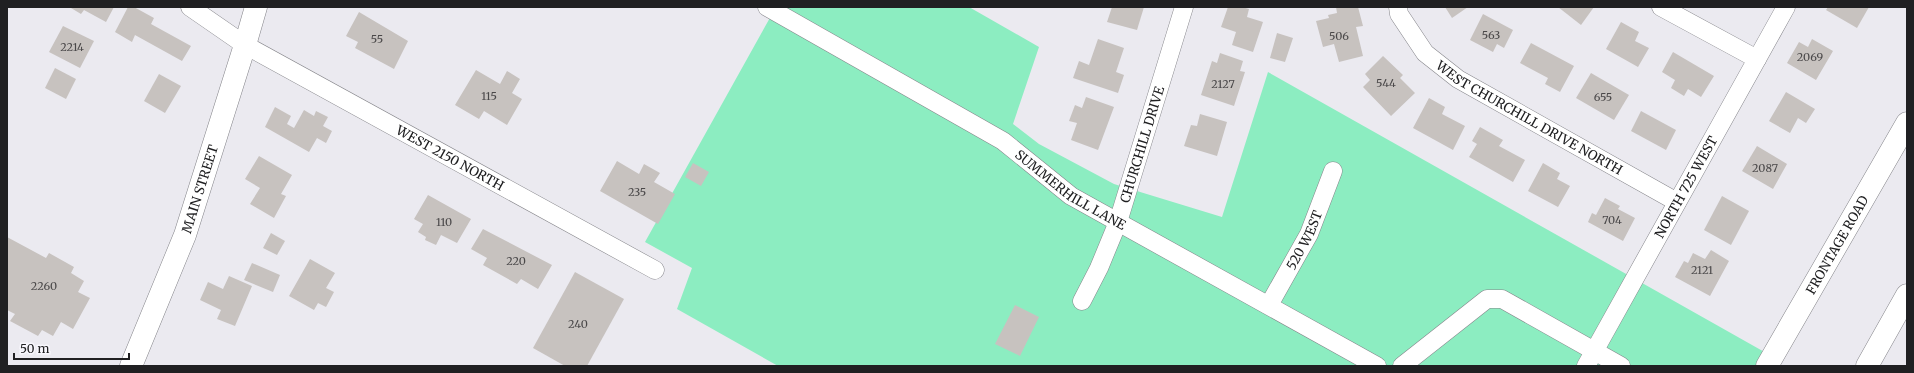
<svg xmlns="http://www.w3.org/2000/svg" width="1914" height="373" viewBox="0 0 1914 373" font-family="Merriweather,serif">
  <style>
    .green { fill: #8cedc1 }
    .building { fill: #c7c2bf }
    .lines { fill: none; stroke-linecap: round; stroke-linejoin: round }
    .minor-casing { stroke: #85858a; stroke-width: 19 }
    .tertiary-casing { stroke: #85858a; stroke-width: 23 }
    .secondary-casing { stroke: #85858a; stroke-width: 23 }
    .motorway-casing { stroke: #85858a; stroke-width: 23 }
    .minor { stroke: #fff; stroke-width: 18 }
    .tertiary { stroke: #fff; stroke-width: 22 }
    .secondary { stroke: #fff; stroke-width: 22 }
    .motorway { stroke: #fff; stroke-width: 22 }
    .labels { text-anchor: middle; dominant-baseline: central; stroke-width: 3; stroke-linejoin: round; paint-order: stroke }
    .number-label { font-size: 11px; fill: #4a4849 }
    .street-label { font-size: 13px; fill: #202022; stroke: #f8f7fd }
  </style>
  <rect width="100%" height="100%" fill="#ebeaf0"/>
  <polygon class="green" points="776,7 969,7 1039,47 1013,124 1039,144 1114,184 1222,217 1268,72 1768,354 1761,366 778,366 677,309 692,268 645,242"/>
  <g class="building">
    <polygon points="72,7 114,7 106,22 84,10 81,14 71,8"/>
    <polygon points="128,7 134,7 154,18 151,24 191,46 182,61 135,35 132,42 115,32"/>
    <polygon points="1112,7 1144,7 1137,30 1107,22"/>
    <polygon points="1228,7 1242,7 1249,9 1247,17 1263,22 1253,52 1232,45 1236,32 1221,27"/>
    <polygon points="1336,7 1358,7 1363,26 1356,27 1363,56 1339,62 1334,44 1323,47 1316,21 1329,18 1328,15 1337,13"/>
    <polygon points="1445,7 1468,7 1452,18"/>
    <polygon points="1558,7 1594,7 1581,25"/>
    <polygon points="1828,7 1869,7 1857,28 1826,10"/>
    <polygon points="359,12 408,41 394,69 355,48 358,42 346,36"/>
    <polygon points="1483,14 1513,30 1504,48 1497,44 1493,52 1470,40"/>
    <polygon points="1621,22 1639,32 1635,41 1649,48 1638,67 1606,49"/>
    <polygon points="63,26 94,41 80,68 49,52"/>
    <polygon points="1277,33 1293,38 1285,62 1270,58"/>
    <polygon points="1098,39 1124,48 1116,72 1124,75 1118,93 1073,78 1079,61 1089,65"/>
    <polygon points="1812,39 1833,51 1816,80 1787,63 1799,42 1808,47"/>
    <polygon points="1531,43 1574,66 1560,92 1545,84 1548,78 1520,63"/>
    <polygon points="1673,52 1714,76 1701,97 1688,89 1684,96 1671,88 1675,80 1662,72"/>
    <polygon points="1220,53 1243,61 1240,71 1245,72 1234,106 1201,95 1212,61 1217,63"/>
    <polygon points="1383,56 1403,75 1400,78 1415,93 1391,116 1363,87 1370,80 1365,74"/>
    <polygon points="55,68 76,79 66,99 45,88"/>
    <polygon points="476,70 500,84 507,71 520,79 512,93 522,99 507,125 484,111 479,119 455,105"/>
    <polygon points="1591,73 1629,95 1614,120 1576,98"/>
    <polygon points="159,74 181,86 165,113 144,101"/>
    <polygon points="1786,92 1815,109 1806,123 1798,118 1790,133 1769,121"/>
    <polygon points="1086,97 1114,107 1098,150 1071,140 1077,123 1069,121 1075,105 1082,108"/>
    <polygon points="1429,98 1445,107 1442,114 1465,126 1453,150 1413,128"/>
    <polygon points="275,107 291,116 287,124 294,128 304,110 314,116 316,111 328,117 323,126 332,131 326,143 317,138 309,152 265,127"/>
    <polygon points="1641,111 1676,130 1666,150 1631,131"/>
    <polygon points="1200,114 1227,122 1217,156 1184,146 1191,125 1197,126"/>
    <polygon points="1480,127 1503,140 1499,146 1525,160 1513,182 1469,157 1477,144 1472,141"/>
    <polygon points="1757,146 1787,164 1773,189 1742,171"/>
    <polygon points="259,156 292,175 281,194 286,196 274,218 250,204 260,188 245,179"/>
    <polygon points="617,161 639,174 644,164 660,173 654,182 675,194 658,224 600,191"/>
    <polygon points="693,163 709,172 701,186 685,177"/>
    <polygon points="1543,163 1560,173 1557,179 1570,186 1558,207 1528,191"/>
    <polygon points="428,195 471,219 457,243 441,235 436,245 425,240 426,237 418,232 423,224 414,219"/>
    <polygon points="1722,196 1749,211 1731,245 1704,230"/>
    <polygon points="1605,198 1620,206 1618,209 1635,218 1623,241 1588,222 1592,213 1596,215"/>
    <polygon points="483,229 552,265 538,289 521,279 517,284 483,265 487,258 471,249"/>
    <polygon points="271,233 285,241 277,255 263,248"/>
    <polygon points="7,237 46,258 49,253 74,267 71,273 84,281 78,292 90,298 73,329 61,322 53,336 42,330 38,336 10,321 15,314 7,310"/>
    <polygon points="1711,250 1729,261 1710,296 1675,277 1684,261 1688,263 1693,253 1705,259"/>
    <polygon points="310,259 335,273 326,288 334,292 326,307 318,303 314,310 289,296"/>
    <polygon points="252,263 280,275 273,292 244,280"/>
    <polygon points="575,272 624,299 587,366 565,366 533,348"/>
    <polygon points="229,276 252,286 235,326 217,319 221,310 200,300 208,282 223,289"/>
    <polygon points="1015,305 1039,317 1020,356 995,344"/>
  </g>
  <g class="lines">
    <defs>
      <g id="minor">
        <path id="s1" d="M190,7L245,45L655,270"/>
        <path id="s2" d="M767,7L1003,141L1071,196L1377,366"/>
        <path id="s3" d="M1398,7L1399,14L1425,53L1458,79L1677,202"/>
        <polyline points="1661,7 1757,59"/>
        <path id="s4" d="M1082,301L1099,268L1118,222L1184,7"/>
        <path id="s5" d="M1269,305L1309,234L1333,171"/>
        <polyline points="1402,366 1487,299 1502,299 1621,366"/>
        <path id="s6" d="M1586,366L1786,7"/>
      </g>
      <g id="tertiary">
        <path id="s7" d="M1767,366L1907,123"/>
      </g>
      <g id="secondary">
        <path id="s8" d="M131,366L185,235L245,45L256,7"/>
      </g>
      <polyline id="motorway" points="1867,366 1907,295"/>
    </defs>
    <use href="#minor" class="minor-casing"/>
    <use href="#tertiary" class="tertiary-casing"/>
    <use href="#secondary" class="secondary-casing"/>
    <use href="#motorway" class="motorway-casing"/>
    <use href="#minor" class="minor"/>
    <use href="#tertiary" class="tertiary"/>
    <use href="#secondary" class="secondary"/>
    <use href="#motorway" class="motorway"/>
  </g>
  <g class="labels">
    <g class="number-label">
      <text x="1491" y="35">563</text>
      <text x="1339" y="36">506</text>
      <text x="377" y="39">55</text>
      <text x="72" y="47">2214</text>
      <text x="1810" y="57">2069</text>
      <text x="1386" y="83">544</text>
      <text x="1223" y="84">2127</text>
      <text x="489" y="96">115</text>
      <text x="1603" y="97">655</text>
      <text x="1765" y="168">2087</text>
      <text x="637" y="192">235</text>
      <text x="1612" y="220">704</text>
      <text x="444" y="222">110</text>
      <text x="516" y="261">220</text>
      <text x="1702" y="270">2121</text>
      <text x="44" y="286">2260</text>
      <text x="578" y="324">240</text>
    </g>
    <g class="street-label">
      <text stroke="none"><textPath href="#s3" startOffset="177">WEST CHURCHILL DRIVE NORTH</textPath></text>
      <text stroke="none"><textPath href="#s4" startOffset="168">CHURCHILL DRIVE</textPath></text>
      <text stroke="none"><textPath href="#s1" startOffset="301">WEST 2150 NORTH</textPath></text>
      <text stroke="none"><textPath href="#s6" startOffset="205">NORTH 725 WEST</textPath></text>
      <text stroke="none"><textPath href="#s2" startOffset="355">SUMMERHILL LANE</textPath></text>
      <text stroke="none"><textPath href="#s8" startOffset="190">MAIN STREET</textPath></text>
      <text stroke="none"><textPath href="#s5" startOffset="74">520 WEST</textPath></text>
      <text stroke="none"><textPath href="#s7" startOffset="140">FRONTAGE ROAD</textPath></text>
    </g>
  </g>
  <rect width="1914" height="373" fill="none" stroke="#202022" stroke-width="16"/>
  <path d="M14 353v6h115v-6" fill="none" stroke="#202022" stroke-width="2"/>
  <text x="20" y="353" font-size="12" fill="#202022" stroke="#f8f7fd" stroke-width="3" paint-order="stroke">50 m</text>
</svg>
